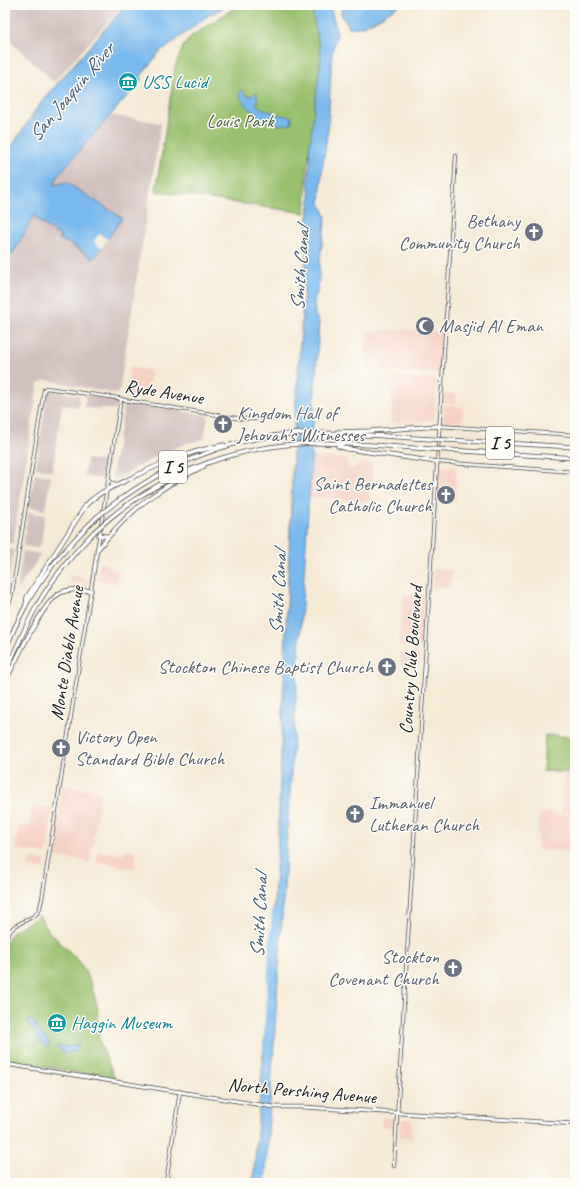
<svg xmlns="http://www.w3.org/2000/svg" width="580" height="1188" viewBox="0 0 580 1188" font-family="Caveat,sans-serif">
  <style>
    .built { fill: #f5d2c3 }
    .industrial { fill: #d1bfbd }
    .green { fill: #99c16d; stroke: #5a6e44 }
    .water { fill: #7ab9ed; stroke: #4b6a84 }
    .pier { fill: #f5ead5 }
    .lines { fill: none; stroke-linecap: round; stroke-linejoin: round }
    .canal { stroke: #7ab9ed; stroke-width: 2.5 }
    .minor-casing { stroke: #3d3b38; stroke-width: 4 }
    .major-casing { stroke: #3d3b38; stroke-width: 4.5 }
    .highway-casing { stroke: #3d3b38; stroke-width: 5 }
    .minor { stroke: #fff; stroke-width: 2.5 }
    .major { stroke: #fff; stroke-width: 3 }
    .highway { stroke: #fff; stroke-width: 3.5 }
    .highway-bridge-casing { stroke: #3d3b38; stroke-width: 5; stroke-linecap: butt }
    .highway-bridge { stroke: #fff; stroke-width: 3.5 }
    .labels { text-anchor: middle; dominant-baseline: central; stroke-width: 3; stroke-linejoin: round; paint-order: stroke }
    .shield { fill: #fdfcf7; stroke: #605f5e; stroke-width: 1 }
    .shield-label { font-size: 18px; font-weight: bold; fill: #1c1c1c }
    .culture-label { font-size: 19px; fill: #0d838f; stroke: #fdfcf7; text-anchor: start }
    .park-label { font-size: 19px; fill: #4e5e3c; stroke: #fdfcf7 }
    .worship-label { font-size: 19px; fill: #5b616d; stroke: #fdfcf7; text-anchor: end }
    .street-label { font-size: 19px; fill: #1c1c1c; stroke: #fdfcf7 }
    .water-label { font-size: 20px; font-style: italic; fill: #425b70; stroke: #fdfcf7 }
  </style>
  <rect width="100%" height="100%" fill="#fdfcf7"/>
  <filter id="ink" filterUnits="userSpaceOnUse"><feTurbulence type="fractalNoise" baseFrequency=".025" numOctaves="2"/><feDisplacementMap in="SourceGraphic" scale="8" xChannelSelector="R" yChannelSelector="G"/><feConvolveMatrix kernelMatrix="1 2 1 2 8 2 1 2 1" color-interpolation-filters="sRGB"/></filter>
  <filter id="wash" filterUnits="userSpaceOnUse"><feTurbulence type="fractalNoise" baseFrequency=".012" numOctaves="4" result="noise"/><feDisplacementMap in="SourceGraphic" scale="16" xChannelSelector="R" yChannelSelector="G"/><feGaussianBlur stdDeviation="0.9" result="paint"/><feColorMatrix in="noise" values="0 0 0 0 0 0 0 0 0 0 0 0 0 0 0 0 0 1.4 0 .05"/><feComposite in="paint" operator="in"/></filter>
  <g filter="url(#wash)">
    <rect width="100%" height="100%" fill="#f5ead5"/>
    <g class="built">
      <polygon points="575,301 575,403 569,403"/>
      <polygon points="380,329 443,332 439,374 364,369 367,331 380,332"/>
      <polygon points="130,367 151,371 147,399 126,395"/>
      <polygon points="393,377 437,380 434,419 415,423 391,423"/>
      <polygon points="445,393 456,394 456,404 444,403"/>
      <polygon points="444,405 463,407 462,423 445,422 443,420"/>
      <polygon points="311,456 347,459 347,465 351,469 355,468 360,463 373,464 370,501 309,497"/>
      <polygon points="442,466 457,467 455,502 438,501 441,468"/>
      <polygon points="102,563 119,572 117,583 96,580 99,565"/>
      <polygon points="434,569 452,570 450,588 432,587"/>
      <polygon points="71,576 89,579 88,584 68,581"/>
      <polygon points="403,594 424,596 421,648 399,646"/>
      <polygon points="401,652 419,653 421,656 420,665 401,664"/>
      <polygon points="564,774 575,774 575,852 539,850 537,848 539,813 561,814"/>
      <polygon points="63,786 101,792 90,862 52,856"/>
      <polygon points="32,805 53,808 46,854 15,849 19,826 29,827"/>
      <polygon points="124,849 136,851 134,868 96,862 98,851 123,855"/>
      <polygon points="30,858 43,860 45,862 44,869 29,867"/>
      <polygon points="382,1117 392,1118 392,1128 381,1127"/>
      <polygon points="402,1119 411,1119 412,1138 399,1137 401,1121"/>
    </g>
    <g class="industrial">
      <polygon points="5,5 123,5 54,82 5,36"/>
      <polygon points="110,115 161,123 119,392 117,394 52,381 45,380 38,384 13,544 5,542 5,275 15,250 59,174"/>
      <polygon points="48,390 80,395 78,407 62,404 52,471 36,468"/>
      <polygon points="86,395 117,401 116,410 100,408 100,410 84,407"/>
      <polygon points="126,403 208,415 204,439 187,443 162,453 115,480 112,478 119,431 120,431 124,405"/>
      <polygon points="87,459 108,462 105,479 84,476"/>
      <polygon points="35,474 51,476 45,510 29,507"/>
      <polygon points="28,512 45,515 41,543 38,548 23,546"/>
      <polygon points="5,548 14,550 5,601"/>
      <polygon points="23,551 41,554 19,588 16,597"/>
    </g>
    <g class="green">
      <polygon points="239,5 313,5 322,54 307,167 305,213 156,191 175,67 183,47 190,37"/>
      <polygon points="545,735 575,737 575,773 543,771"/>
      <path d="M39,915L49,932L79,961L90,981L97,1005L99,1038L101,1045L115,1079L5,1060V944C13,926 27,926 39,915Z"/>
    </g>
    <g class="water">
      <polygon points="126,5 228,5 206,17 166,48 162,49 141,76 142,79 59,174 54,185 66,182 122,218 94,259 67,242 65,242 59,238 60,236 37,220 35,214 5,267 5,156 42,101"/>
      <polygon points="311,5 330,5 337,34 332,53 328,129 322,170 320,203 326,216 320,258 318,290 314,299 315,315 319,322 309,496 265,1183 253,1183 267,1006 277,855 294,429 306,260 306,239 310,196 308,181 310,159 309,149 321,56"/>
      <path d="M345,5H400C387,12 364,31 349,27L342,16L341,10Z"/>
      <path d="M241,89L248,96H252L256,92L257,93V105L261,108L279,115L292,117L291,124C282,126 266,123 257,117C255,115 254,112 251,110C245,104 237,98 241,89Z"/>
      <path d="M31,1019L37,1026L39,1032L49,1042V1047C40,1046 38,1037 34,1031C32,1028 30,1026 28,1023V1020Z"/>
      <path d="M72,1045H79C79,1052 70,1052 64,1053L57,1048V1046L67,1047Z"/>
    </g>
    <polygon class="pier" points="99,234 108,239 102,248 93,242"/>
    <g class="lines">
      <polyline class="canal" points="264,1051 273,912"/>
    </g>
  </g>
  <g filter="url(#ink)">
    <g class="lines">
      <defs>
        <g id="minor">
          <polyline points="439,426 575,435"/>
          <polyline points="437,462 575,472"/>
          <polyline points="108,479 112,483 117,484"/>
          <polyline points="5,613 11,598 16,569 44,390 46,388 118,398 124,400 243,419 281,418"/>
          <polyline points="5,939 9,932 15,926 34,916 39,911 42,899 121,399"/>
          <polyline points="394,1166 456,156"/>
          <polyline points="166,1183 180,1091"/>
        </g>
        <polyline id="major" points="5,1064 274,1107 303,1107 575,1124"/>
        <g id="highway">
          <polyline points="337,432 369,431 439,426"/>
          <polyline points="447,440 575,447"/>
          <polyline points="338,446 348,449 437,462"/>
          <polyline points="448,450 575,458"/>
          <path d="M111,506C168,463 235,435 307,433C348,432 389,437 431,439"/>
          <path d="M110,518C169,470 242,444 318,443C355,443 394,447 431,449"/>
          <polyline points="99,535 103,536 108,536"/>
          <path d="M97,550C115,528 134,508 158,492C172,482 188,474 204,466"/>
          <path d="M26,605L27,597L41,575L86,505C97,493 111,488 125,481C157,465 189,451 224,445"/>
          <path d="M5,650C11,635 18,620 26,605C44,572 70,543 97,517"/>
          <path d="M5,673C16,650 25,626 38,604C53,577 73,554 94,532"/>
          <path d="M5,679L8,676C18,657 42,603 60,593C70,588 80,590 91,591"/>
        </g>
      </defs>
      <use href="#minor" class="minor-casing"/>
      <use href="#major" class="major-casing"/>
      <use href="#highway" class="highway-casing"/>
      <use href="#minor" class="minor"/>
      <use href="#major" class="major"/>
      <use href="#highway" class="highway"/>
      <defs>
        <g id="highway-bridge">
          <polyline points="431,439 447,440"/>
          <polyline points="431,449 448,450"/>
          <polyline points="97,517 111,506"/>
          <polyline points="94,532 110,518"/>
        </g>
      </defs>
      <use href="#highway-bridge" class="highway-bridge-casing"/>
      <use href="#highway-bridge" class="highway-bridge"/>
    </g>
  </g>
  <defs>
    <symbol id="museum-disc" viewBox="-11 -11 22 22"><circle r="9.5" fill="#0f9aa8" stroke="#fdfcf7"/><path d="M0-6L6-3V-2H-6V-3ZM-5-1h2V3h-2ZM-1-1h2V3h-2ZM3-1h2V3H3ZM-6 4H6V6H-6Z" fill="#fff"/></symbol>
    <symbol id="church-disc" viewBox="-11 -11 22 22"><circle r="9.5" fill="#6b7280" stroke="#fdfcf7"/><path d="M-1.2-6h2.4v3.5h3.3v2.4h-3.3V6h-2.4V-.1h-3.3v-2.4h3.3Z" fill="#fff"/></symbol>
    <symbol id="mosque-disc" viewBox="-11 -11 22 22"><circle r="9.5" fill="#6b7280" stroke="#fdfcf7"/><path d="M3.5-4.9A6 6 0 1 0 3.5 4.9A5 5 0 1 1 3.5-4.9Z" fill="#fff"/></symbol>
  </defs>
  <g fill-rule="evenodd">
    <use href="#museum-disc" x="117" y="71" width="22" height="22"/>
    <use href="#church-disc" x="523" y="221" width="22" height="22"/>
    <use href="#mosque-disc" x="414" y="315" width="22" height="22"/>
    <use href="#church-disc" x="212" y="413" width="22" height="22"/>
    <use href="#church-disc" x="435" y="484" width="22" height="22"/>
    <use href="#church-disc" x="376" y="656" width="22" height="22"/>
    <use href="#church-disc" x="50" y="737" width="22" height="22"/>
    <use href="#church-disc" x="344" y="803" width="22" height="22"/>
    <use href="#church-disc" x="442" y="957" width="22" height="22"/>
    <use href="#museum-disc" x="46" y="1012" width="22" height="22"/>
  </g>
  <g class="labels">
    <g class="shield">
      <rect x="486" y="427" width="28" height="32" rx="3"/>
      <rect x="159" y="451" width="28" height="32" rx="3"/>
    </g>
    <g class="shield-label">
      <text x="500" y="443">I 5</text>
      <text x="173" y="467">I 5</text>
    </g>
    <g class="culture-label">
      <text x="142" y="82">USS Lucid</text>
      <text x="71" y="1023">Haggin Museum</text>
    </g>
    <g class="park-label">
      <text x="240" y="121">Louis Park</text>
    </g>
    <g class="worship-label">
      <text x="520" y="221">Bethany<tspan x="520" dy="22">Community Church</tspan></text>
      <text x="439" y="326" text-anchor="start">Masjid Al Eman</text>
      <text x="237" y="413" text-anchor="start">Kingdom Hall of<tspan x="237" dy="22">Jehovah's Witnesses</tspan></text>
      <text x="432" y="484">Saint Bernadettes<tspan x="432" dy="22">Catholic Church</tspan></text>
      <text x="373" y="667">Stockton Chinese Baptist Church</text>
      <text x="75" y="737" text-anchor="start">Victory Open<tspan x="75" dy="22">Standard Bible Church</tspan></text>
      <text x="369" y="803" text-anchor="start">Immanuel<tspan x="369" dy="22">Lutheran Church</tspan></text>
      <text x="439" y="957">Stockton<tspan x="439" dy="22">Covenant Church</tspan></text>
    </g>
    <g class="street-label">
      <text transform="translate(164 392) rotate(9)">Ryde Avenue</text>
      <text transform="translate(67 653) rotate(-81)">Monte Diablo Avenue</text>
      <text transform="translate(411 660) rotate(-86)">Country Club Boulevard</text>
      <text transform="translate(302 1091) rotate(5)">North Pershing Avenue</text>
    </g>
    <g class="water-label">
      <text transform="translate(71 92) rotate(-50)">San Joaquin River</text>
      <text transform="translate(300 269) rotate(-86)">Smith Canal</text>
      <text transform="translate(278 593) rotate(-87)">Smith Canal</text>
      <text transform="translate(259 916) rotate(-87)">Smith Canal</text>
    </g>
  </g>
  <rect width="580" height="1188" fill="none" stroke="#fdfcf7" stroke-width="20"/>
</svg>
